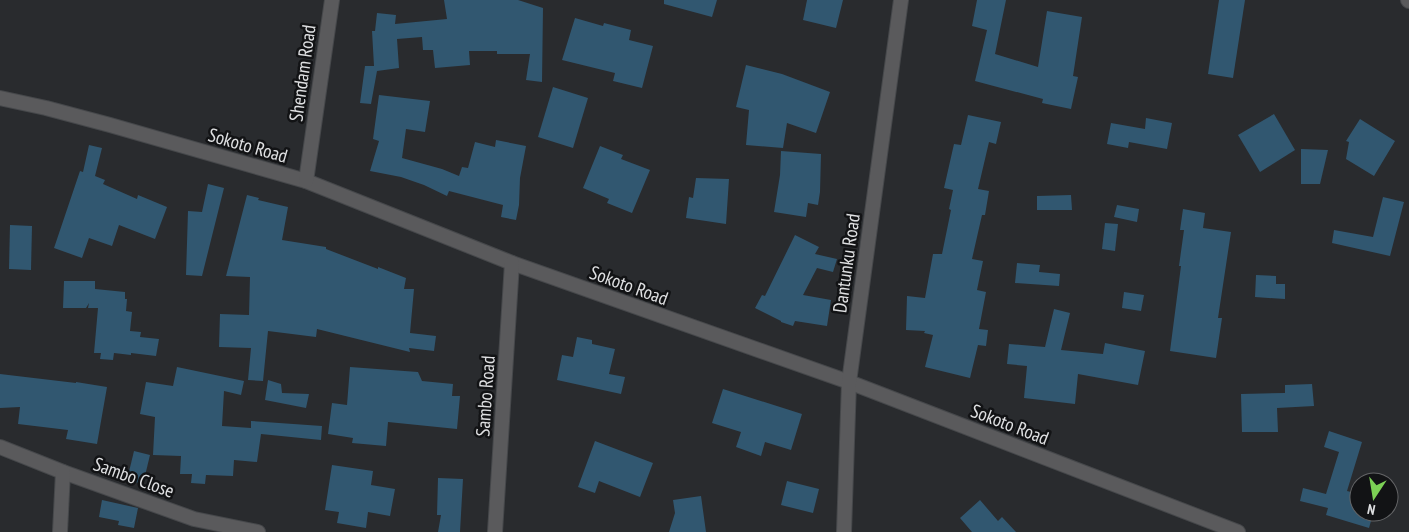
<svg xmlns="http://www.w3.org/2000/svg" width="1409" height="532" viewBox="0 0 1409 532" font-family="'PT Sans Narrow',sans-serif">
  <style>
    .building { fill: #315770 }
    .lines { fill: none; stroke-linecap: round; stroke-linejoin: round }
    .minor-casing { stroke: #46484b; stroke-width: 16 }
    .tertiary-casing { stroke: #46484b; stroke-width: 16 }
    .minor { stroke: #5a5a5c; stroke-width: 14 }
    .tertiary { stroke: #5a5a5c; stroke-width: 14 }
    .labels { text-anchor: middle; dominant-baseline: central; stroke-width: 5; stroke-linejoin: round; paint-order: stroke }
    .street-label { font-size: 19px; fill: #dfe0e2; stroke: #121315 }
  </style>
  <rect width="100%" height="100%" fill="#292b2e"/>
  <g class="building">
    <polygon points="444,0 518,0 543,8 542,82 526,80 530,54 497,54 497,51 469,51 470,65 435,68 433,50 423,50 422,37 397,39 399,68 377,71 371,104 360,103 365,66 374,66 372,31 375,31 377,13 396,15 395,24 447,19"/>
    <polygon points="664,0 717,0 712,17 664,4"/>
    <polygon points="807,0 843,0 836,28 803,20"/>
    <polygon points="977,0 1006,0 995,54 1038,67 1047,11 1082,17 1073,76 1078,77 1071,109 1042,103 1043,99 975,81 987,30 972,26"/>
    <polygon points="1219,0 1245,0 1233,78 1208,74"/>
    <polygon points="575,18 603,26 604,23 631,30 629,40 653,46 642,88 613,81 615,73 562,60"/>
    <polygon points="746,65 782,74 830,92 816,133 787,123 783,148 746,145 749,110 736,107"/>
    <polygon points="553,87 588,98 573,148 538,137"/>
    <polygon points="379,95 430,101 425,132 406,129 402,158 442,169 459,176 462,167 468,168 475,142 495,147 496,140 526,146 520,178 519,205 516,220 501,217 503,205 449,191 447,196 424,185 401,177 370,171 379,141 373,139"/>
    <polygon points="1274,114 1295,150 1260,172 1238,135"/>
    <polygon points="968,115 1001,122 996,144 989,142 978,189 989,191 985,215 982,215 972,259 983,261 977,290 986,292 979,329 988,330 986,346 978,345 970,378 925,367 933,335 924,333 925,331 906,330 907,296 925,298 933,254 942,254 951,210 949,209 953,190 944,188 954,144 961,145"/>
    <polygon points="1146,118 1172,123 1167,149 1129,142 1128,148 1107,144 1111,123 1145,129"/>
    <polygon points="1360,119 1395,141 1374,176 1346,159 1349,142 1346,141"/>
    <polygon points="89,145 102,148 95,176 105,180 103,184 137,199 138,195 167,207 155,239 119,225 112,246 89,238 82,258 54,248 80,171 83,172"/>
    <polygon points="600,146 623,155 621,159 650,170 632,213 607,203 609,199 583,188"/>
    <polygon points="1301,149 1328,150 1320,184 1301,184"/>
    <polygon points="781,151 821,154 820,192 818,205 808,203 806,217 774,212 780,175"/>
    <polygon points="696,178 729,179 726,224 686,218 689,197 693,198"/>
    <polygon points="208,184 224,188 202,276 186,275 188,211 202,212"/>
    <polygon points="247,195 259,198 258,200 288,207 282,240 326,247 326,249 378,269 378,267 406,278 404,289 414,289 410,333 436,336 434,351 409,348 410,352 317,329 316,337 268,331 263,381 248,380 251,348 219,347 220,314 249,315 250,277 226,276"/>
    <polygon points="1071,195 1072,210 1037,210 1037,196"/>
    <polygon points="1383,197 1404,202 1390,256 1332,243 1334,230 1373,237"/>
    <polygon points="1117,205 1139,209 1137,222 1114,217"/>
    <polygon points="1183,209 1205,213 1203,228 1231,232 1218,318 1222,318 1216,358 1170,351 1181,266 1179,266 1184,230 1180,230"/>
    <polygon points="1105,223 1118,224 1115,251 1102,249"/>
    <polygon points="10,225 32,226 31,270 9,269"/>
    <polygon points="795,235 819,247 815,254 837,259 833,272 817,268 803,295 831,300 827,326 795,321 793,326 781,322 781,321 755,308 762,295 765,296"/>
    <polygon points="1017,263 1040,265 1039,272 1060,274 1059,286 1015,283"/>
    <polygon points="1256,275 1276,276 1276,284 1285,284 1285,299 1255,297"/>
    <polygon points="64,281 95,281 95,289 125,292 125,299 127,299 126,311 132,312 130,331 141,332 140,337 159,339 156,356 131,353 131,355 114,353 113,360 100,359 101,353 94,353 98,308 88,308 89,303 86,308 63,308"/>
    <polygon points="1124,292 1144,295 1141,311 1122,308"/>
    <polygon points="1054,309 1070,313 1061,350 1103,354 1105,343 1145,351 1138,385 1078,374 1075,404 1024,398 1027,366 1007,364 1009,344 1045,347"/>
    <polygon points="577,337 592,340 592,344 615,349 609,374 625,377 621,394 557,380 562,355 573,357"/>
    <polygon points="177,367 244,381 241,395 224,391 222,426 251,428 251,421 322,426 321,440 261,434 257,462 234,460 233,476 206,475 205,484 191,483 192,474 180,474 181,456 153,455 155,417 140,414 146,382 173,386"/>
    <polygon points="350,367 418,372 422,381 453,384 452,396 460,396 457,429 388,422 386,446 352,443 353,438 328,434 332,403 347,405"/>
    <polygon points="0,374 76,383 76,382 107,387 97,444 66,439 68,430 18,424 20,407 0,408"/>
    <polygon points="268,380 281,384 282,393 309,394 306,408 265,400"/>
    <polygon points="1312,384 1314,406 1277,408 1278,432 1242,432 1241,394 1285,393 1285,385"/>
    <polygon points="723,389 802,414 791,450 765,442 761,456 736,447 741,432 712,423"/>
    <polygon points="1329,431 1362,442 1347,491 1359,494 1355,508 1359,509 1359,512 1373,514 1369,528 1326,515 1328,508 1300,501 1303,488 1326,494 1339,452 1324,447"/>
    <polygon points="595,441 653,463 640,497 599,481 595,493 578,487"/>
    <polygon points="134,451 150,455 143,484 127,480"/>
    <polygon points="332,465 373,471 371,485 395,489 390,516 368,512 366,528 337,523 339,512 325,510"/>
    <polygon points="438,478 463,479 460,532 438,532 441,515 437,515"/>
    <polygon points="787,481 819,489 813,513 781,505"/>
    <polygon points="701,496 706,532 669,532 675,513 673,500"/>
    <polygon points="102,500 138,508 134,528 118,525 119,521 99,517"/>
    <polygon points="980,500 998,521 1002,517 1016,532 972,532 960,518"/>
  </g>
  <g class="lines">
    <defs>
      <g id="minor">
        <polyline points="0,98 46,108 110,125 306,181 512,263 849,382 1238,532"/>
        <polyline points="306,181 332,0"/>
        <polyline points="0,447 63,472 194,519 258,532"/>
        <polyline points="60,532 63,472"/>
        <polyline points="495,532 512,263"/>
        <polyline points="844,532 849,382 901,0"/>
      </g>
      <polyline id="tertiary" points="1408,0 1409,1"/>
    </defs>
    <use href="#minor" class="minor-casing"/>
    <use href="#tertiary" class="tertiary-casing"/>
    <use href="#minor" class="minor"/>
    <use href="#tertiary" class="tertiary"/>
  </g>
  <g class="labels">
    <g class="street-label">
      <text transform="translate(302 73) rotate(-82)">Shendam Road</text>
      <text transform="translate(248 145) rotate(16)">Sokoto Road</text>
      <text transform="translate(846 263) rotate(-82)">Dantunku Road</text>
      <text transform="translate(629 285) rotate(20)">Sokoto Road</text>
      <text transform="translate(485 396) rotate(-86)">Sambo Road</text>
      <text transform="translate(1010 424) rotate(21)">Sokoto Road</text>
      <text transform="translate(134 477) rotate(20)">Sambo Close</text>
    </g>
  </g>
  <g transform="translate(1374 497) rotate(192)"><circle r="24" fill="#121315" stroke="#646567"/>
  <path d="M0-4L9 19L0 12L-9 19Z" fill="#7cd155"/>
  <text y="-8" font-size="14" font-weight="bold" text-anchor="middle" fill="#dfe0e2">N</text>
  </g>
</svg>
